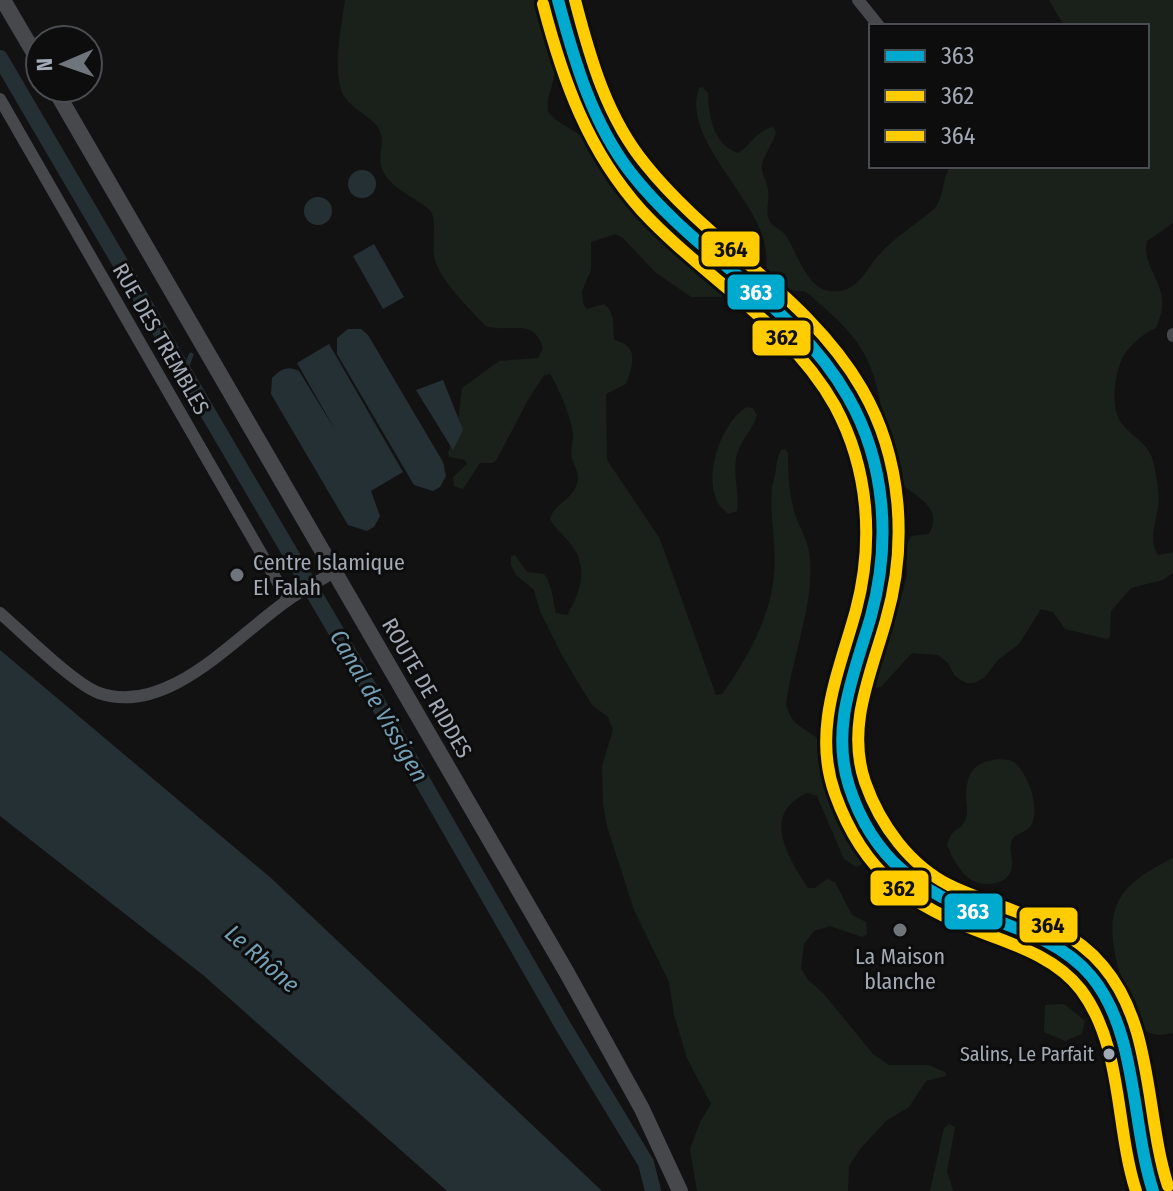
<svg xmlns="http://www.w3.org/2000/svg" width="1173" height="1191" viewBox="0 0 1173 1191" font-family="'Fira Sans Condensed',sans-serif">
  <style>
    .green { fill: #1a211b }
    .water { fill: #253035 }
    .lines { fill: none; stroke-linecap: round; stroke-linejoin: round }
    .stream { stroke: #253035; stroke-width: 5 }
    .canal { stroke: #253035; stroke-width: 16 }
    .minor { stroke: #46484c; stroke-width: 12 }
    .tertiary { stroke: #46484c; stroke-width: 16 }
    .secondary { stroke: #44474a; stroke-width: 18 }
    .bus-1-casing { stroke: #0d0d0e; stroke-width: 18 }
    .bus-2-casing { stroke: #0d0d0e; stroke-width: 18 }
    .bus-3-casing { stroke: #0d0d0e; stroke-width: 18 }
    .bus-1 { stroke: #00a9ce; stroke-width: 12 }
    .bus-2 { stroke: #fc0; stroke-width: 12 }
    .bus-3 { stroke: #fc0; stroke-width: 12 }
    .poi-dot { fill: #70757c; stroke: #0d0d0e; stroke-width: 3 }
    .bus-dot { fill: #a2aab5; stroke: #0d0d0e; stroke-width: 3 }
    .labels { text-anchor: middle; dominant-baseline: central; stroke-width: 6; stroke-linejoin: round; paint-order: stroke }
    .bus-label { font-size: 20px; fill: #a2aab5; stroke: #0d0d0e; text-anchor: end }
    .street-label { font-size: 22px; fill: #a2aab5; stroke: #0d0d0e }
    .poi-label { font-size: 22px; fill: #a2aab5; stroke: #0d0d0e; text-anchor: start }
    .water-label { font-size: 24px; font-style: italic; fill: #759fb4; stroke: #0d0d0e }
    .line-badge { stroke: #0d0d0e; stroke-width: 3 }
    .badge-label { font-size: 22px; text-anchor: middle; font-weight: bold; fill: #fff }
    .pale-badge-label { font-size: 22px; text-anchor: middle; font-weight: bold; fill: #111 }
  </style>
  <rect width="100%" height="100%" fill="#121213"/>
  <g class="green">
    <path d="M345,0H534C542,23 556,49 554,74C553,89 546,95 548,112L556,120L585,138L592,154L626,189L644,216L715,282L725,285L728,291L721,297H691L655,272L623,238L615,234L591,242V270L582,291L583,304L587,309L604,304C615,311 613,327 614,339C617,342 622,342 626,345C638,354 630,373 626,384L606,394L607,460L660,539L716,695L722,694C747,660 771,616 774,574C777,544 769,515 772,486C777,474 775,461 781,450L785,449L788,453C788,476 789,498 797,520C803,534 809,544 810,560C814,605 791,660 786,705C793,728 802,725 818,739L826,761L829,786L850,846L865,857L863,864L856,867L844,859L817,796L807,793C761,814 787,856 808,888H815L827,879L835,882L852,915L866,922L867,934L862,937L830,926L814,931L804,944L801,968L808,980L823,993L873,1054L889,1065H928L945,1072L946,1076L926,1081L909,1107L886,1121L860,1149L849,1166L848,1191H697L690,1149L700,1122L711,1104L687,1058L674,1015L669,982L634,910L607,826L603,804L602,766L613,730L608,717L592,705L564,659L540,611L534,590L516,575L511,565V556L515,555L527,572L544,574C553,586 552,599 556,613L567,615C581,591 589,568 571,544C564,535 555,529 550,519C554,504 573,499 577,484C580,475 575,467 572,459C570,450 573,443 573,434C572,420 558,385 550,374L544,375L529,398L497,459L493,463H480L463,489L454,486L453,477L467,464L465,460L449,457L448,452C459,430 459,412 462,388L499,361L538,358L543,348C533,316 511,334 486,326C471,311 437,277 434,256C432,241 437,225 431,211C415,196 388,189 381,166C378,155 384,144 381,134C376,118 356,112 346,99C330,79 342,24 345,0Z"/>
    <path d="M1049,0H1173V223L1147,241C1141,265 1166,284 1162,309C1161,315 1158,322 1156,328C1145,332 1130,345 1124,355C1115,371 1110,405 1120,421C1129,435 1147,442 1152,458C1156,471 1160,494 1158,507C1156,523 1148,540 1158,555L1173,552V573L1163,580L1131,588L1111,611L1110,637L1107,639L1065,629L1053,612L1041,609L1019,644L998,660L984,678L974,683H966L955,676L948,663L938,655L912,653L881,687L868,689L863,683L872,641L903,591L907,575L906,545L911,536L929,534C948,499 896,492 888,468C881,449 884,427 881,407C872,349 849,328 806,292C794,289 779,293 768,288C765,274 768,259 765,245C756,196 681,138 699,88L702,87L708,93C709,115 712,144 738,153C752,145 755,131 773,127L776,132C773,145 763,155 762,166C761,174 767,181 768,189C770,199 765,210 769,220C773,228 782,229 786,236C800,257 809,300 844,290C861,285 867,268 878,256C893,238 917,224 935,208C944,197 942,180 950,166H1147V26H1064Z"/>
    <path d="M747,407L753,408L757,415C753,430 741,439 737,454C732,474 740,492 737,511L729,514C696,495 718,423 747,407Z"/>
    <path d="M999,759C1003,760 1008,759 1012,761C1028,770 1043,813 1029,828C1023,834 1013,833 1011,843C1009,853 1015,863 1010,873C1007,879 1001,882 995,883C968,889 956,866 947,845C953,826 958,833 965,821C969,811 966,805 966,796C967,770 975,762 999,759Z"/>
    <path d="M1173,858V1033C1156,1037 1148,1035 1136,1022C1125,984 1095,925 1126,890C1138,876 1157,866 1173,858Z"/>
    <polygon points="1064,1004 1085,1021 1082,1034 1065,1041 1044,1032 1045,1005"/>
    <polygon points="949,1124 955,1127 947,1171 953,1191 930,1191 944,1128"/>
  </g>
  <g class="water">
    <circle cx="362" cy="184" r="14"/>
    <circle cx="318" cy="211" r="14"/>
    <polygon points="374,244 404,297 383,309 353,256"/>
    <polygon points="348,329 361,329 368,335 443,462 446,476 440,487 433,491 414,485 337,354 337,338"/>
    <path d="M329,344L403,472L371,491L380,516L374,527L367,531L348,525L271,394L272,378C280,370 287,365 299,371L337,433L297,363Z"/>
    <polygon points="443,380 463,430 453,450 416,390"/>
    <polygon points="0,650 271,878 602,1191 447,1191 203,975 0,816"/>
  </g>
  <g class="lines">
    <polyline class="stream" points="184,374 191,355"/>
    <polyline class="canal" points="0,58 357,667 563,1026 646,1163 653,1191"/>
    <g class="minor">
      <polyline points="858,0 879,26"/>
      <polyline points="0,99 288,600"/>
      <polyline points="1173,334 1173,336"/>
      <path d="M0,613C22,632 75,685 99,693C168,717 236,636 288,600C302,590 319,581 334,572"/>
    </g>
    <g class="tertiary">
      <polyline points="3,0 40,63"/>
      <polyline points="54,88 567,973 642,1109 680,1191"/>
    </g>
    <path class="secondary" d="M558,0C574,60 592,123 631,173C692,252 800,310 848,397C885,465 893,542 871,616C854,674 829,723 849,785C865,832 898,879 944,900C994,923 1053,932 1091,976C1139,1030 1126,1125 1153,1191"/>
    <defs>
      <path id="bus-1" d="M558,0C574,60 592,123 631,173C695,255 796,305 848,397C886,463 891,543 871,616C855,672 830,726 849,786C873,861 921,893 992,919C1028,932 1066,946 1091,976C1138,1032 1131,1124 1153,1191"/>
      <path id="bus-2" d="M543,4C563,81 588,151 642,211C704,278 790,325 835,406C869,469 874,542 856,610C839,672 812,730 835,794C864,875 912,907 989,935C1022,947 1059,961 1081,990C1123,1046 1115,1126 1136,1191"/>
      <path id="bus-3" d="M575,0C590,58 607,118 646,165C711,246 809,297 862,389C902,458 908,544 886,620C871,674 846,726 865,782C880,825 910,866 951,886C1003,911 1064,919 1103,966C1154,1026 1145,1115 1168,1186"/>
    </defs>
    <use href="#bus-1" class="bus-1-casing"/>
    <use href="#bus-2" class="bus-2-casing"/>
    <use href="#bus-3" class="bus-3-casing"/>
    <use href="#bus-1" class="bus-1"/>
    <use href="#bus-2" class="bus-2"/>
    <use href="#bus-3" class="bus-3"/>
  </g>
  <g class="poi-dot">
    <circle cx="237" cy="575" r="8"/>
    <circle cx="900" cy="930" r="8"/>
  </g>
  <circle class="bus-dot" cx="1109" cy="1054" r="7"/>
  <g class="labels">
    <g class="bus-label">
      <text x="1094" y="1054">Salins, Le Parfait</text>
    </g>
    <g class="street-label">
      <text transform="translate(161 339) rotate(60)">RUE DES TREMBLES</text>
      <text transform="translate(427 688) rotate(60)">ROUTE DE RIDDES</text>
    </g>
    <g class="poi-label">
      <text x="253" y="562">Centre Islamique<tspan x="253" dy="25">El Falah</tspan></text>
      <text x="900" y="956" text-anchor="middle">La Maison<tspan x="900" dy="25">blanche</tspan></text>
    </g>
    <g class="water-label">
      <text transform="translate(379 706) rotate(60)">Canal de Vissigen</text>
      <text transform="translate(262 959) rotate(41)">Le Rhône</text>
    </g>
  </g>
  <g class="line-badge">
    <rect x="700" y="230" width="61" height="38" rx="8" fill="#fc0"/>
    <rect x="726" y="273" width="60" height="38" rx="8" fill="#00a9ce"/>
    <rect x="751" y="319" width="61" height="38" rx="8" fill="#fc0"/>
    <rect x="869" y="869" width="61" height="38" rx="8" fill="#fc0"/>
    <rect x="943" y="892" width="61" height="39" rx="8" fill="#00a9ce"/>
    <rect x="1018" y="906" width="61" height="38" rx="8" fill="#fc0"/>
  </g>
  <g class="badge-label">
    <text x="756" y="300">363</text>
    <text x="973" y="919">363</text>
  </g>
  <g class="pale-badge-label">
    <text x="731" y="257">364</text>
    <text x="782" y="345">362</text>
    <text x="899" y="896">362</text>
    <text x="1048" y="933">364</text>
  </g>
  <rect x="869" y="24" width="280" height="144" fill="#0d0d0e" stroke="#494c51" stroke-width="2"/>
  <rect x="885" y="50" width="40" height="12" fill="#00a9ce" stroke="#494c51" stroke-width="2"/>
  <text x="941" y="64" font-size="24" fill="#a2aab5">363</text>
  <rect x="885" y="90" width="40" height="12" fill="#ffcc00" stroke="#494c51" stroke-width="2"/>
  <text x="941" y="104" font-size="24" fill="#a2aab5">362</text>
  <rect x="885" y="130" width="40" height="12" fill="#ffcc00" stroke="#494c51" stroke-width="2"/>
  <text x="941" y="144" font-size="24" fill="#a2aab5">364</text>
  <g transform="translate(64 64) rotate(268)"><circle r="38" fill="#0d0d0e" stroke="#494c51" stroke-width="2"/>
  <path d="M0-6L14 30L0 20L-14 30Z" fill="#70757c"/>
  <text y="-12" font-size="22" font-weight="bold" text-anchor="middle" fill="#a2aab5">N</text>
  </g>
</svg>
